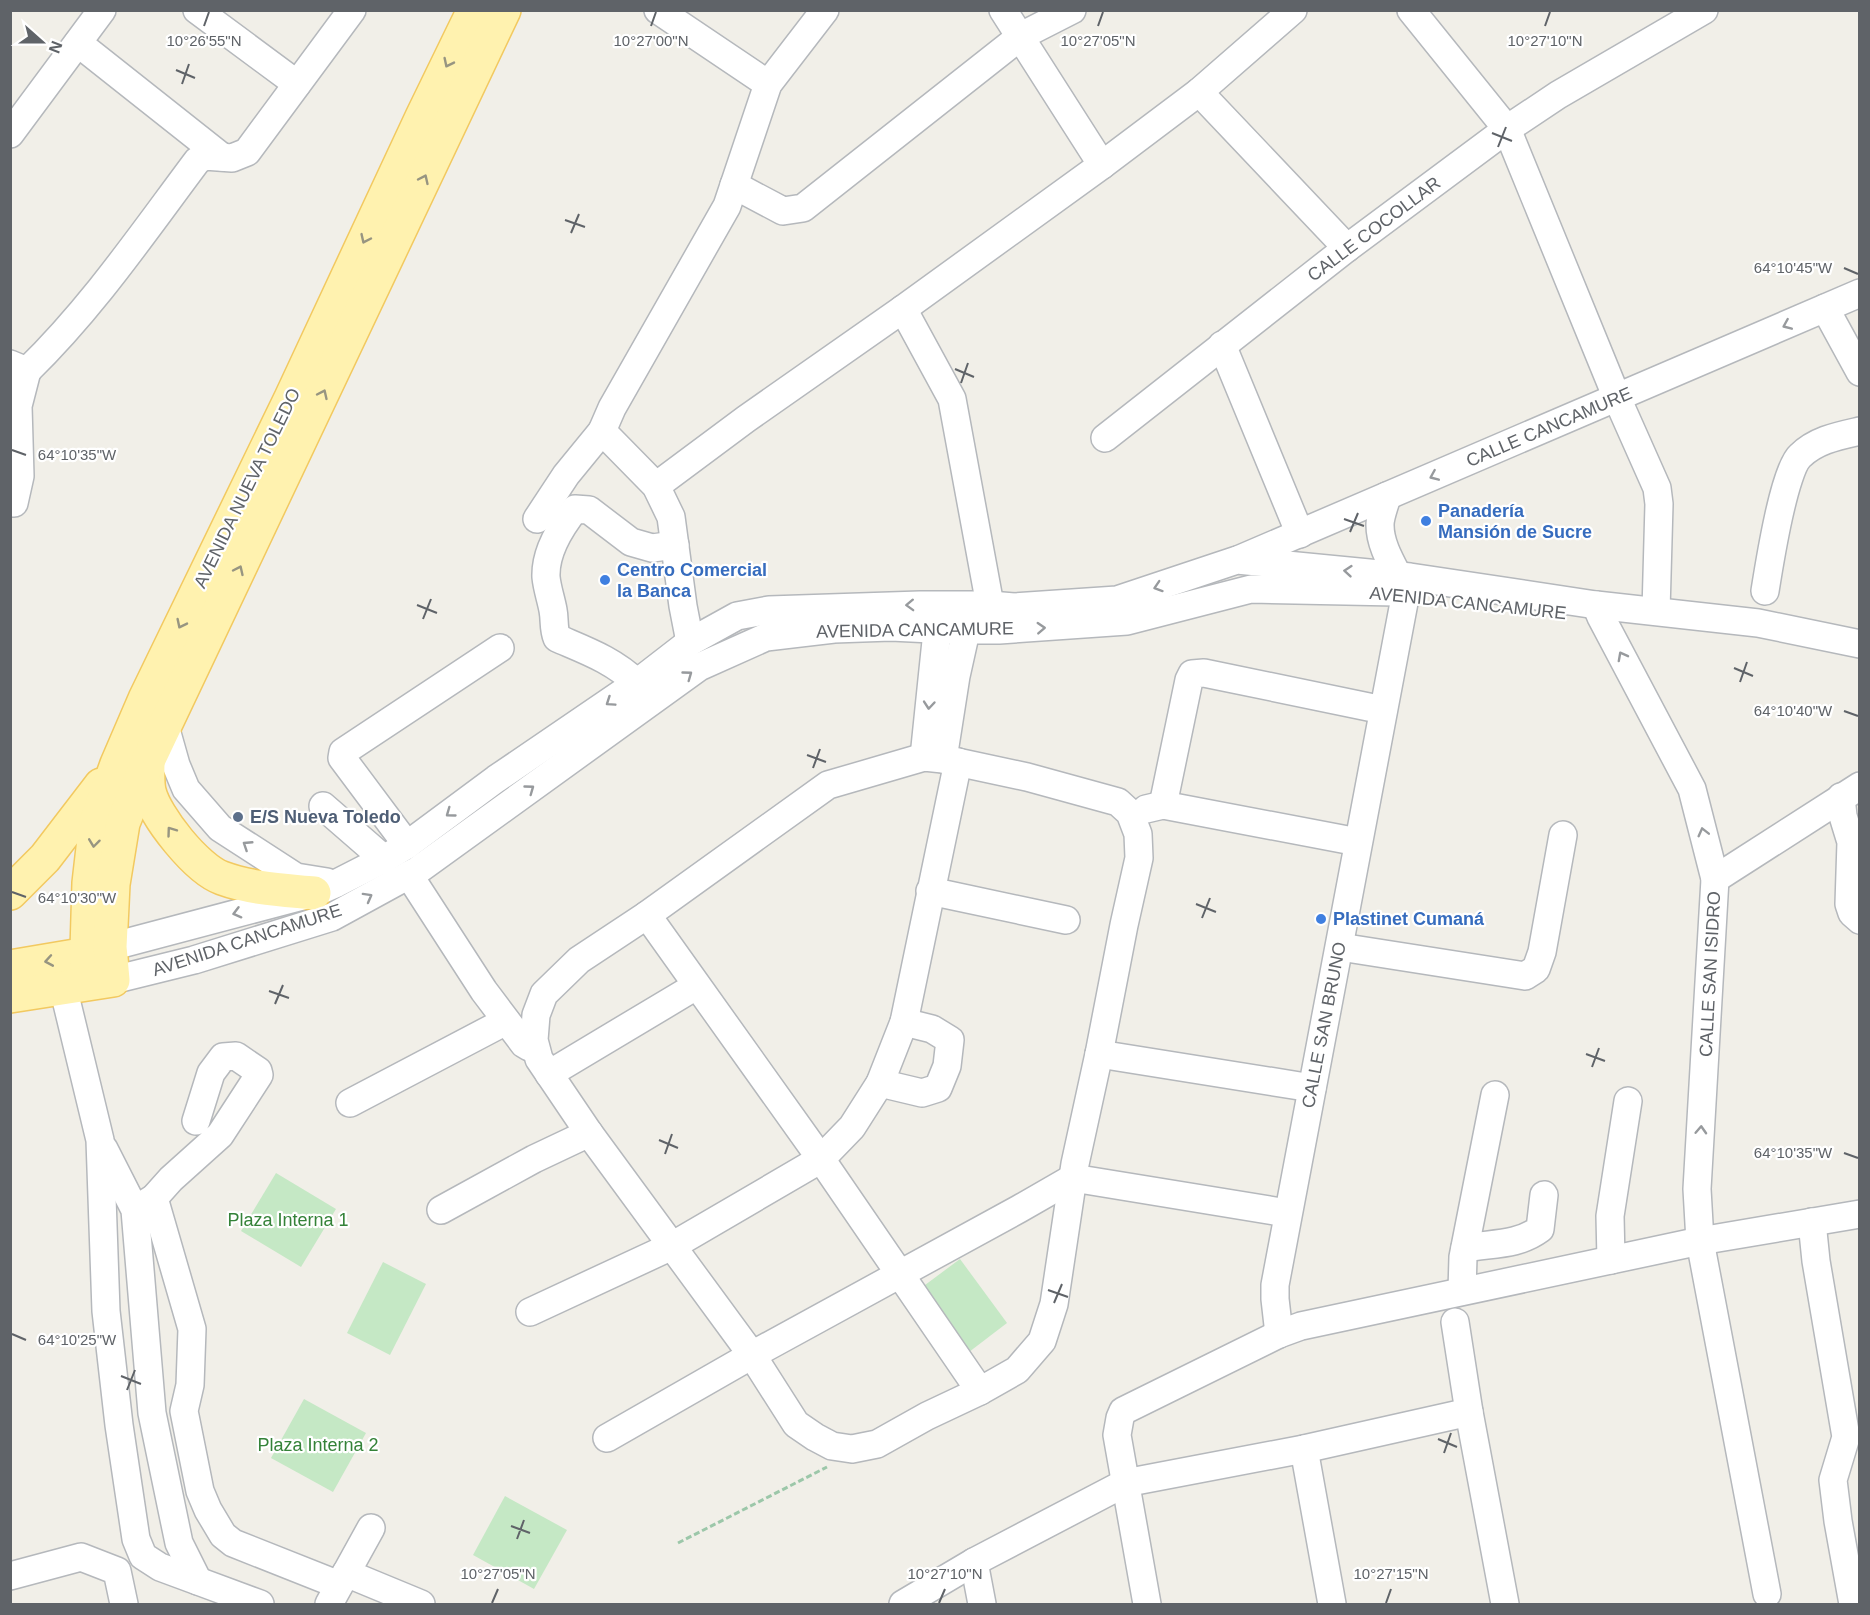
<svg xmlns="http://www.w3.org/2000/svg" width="1870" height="1615" viewBox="0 0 1870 1615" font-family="Helvetica,sans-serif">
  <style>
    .green { fill: #c5e8c5 }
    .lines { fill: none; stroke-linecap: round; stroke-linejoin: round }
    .minor-casing { stroke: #b5b8bc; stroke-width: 30 }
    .major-casing { stroke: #f2c960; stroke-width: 36 }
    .path { stroke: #9cc7a9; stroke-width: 3; stroke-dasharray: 6 3; stroke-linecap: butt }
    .minor { stroke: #fff; stroke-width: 27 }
    .major { stroke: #fff2af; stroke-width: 33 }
    .oneway { stroke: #979581 }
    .oneway2 { stroke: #979a9d }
    .ticks { fill: none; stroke: #5f6368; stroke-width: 2 }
    .shop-dot { fill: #3f7fe0; stroke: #fff; stroke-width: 2 }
    .service-dot { fill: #5c6f8a; stroke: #fff; stroke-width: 2 }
    .labels { text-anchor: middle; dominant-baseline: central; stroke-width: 4.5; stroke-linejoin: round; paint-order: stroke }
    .street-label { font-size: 18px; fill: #5f6368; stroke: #fff }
    .shop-label { font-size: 18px; font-weight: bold; fill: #366cbe; stroke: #fff; text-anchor: start }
    .service-label { font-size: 18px; font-weight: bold; fill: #4e5e75; stroke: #fff; text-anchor: start }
    .park-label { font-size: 18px; fill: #348238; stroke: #fff }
    .ticks-label { font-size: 15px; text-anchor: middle; fill: #5f6368; stroke: #fff; stroke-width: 4.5; stroke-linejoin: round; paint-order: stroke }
  </style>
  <rect width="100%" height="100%" fill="#f1efe8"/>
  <g class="green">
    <polygon points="276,1173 336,1209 301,1267 241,1231"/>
    <polygon points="960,1259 1007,1323 969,1352 921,1288"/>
    <polygon points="383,1262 426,1284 390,1355 347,1333"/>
    <polygon points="304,1399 366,1433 333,1492 271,1458"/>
    <polygon points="505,1496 567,1530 534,1589 473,1555"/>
  </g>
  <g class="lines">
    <defs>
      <g id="minor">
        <polyline points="197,10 297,84"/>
        <polyline points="658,10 768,84"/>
        <polyline points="1003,10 1102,165"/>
        <polyline points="1411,10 1507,129 1617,398 1657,488 1659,504 1656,611"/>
        <polyline points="78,43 222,157"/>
        <polyline points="1199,92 1347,248"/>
        <polyline points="10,134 102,10"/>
        <polyline points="734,185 783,211 803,208 1021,36 1072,10"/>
        <polyline points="1825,308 1860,372"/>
        <polyline points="903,309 952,399 990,605"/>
        <polyline points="1222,345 1300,534"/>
        <path d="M10,364L27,371C92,308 143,233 197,161L204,156L232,158L247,152L352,10"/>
        <polyline points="1105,438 1347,248 1507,129 1558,95 1704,10"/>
        <polyline points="656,486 746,419 903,309 1102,165 1199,92 1293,10"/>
        <polyline points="14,503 20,476 18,406 27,371"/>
        <polyline points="537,519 566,475 602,431"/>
        <polyline points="1240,559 1860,293"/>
        <path d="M1765,591C1769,566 1784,470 1800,456C1816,440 1838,436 1860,431"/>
        <polyline points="1596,605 1601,617 1692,789 1715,879 1697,1189 1700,1241 1767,1594"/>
        <polyline points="690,642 683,606 671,517 656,486 602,431 612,408 727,206 768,84 825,10"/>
        <path d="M637,683C613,660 587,651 557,638C553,628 555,620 553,610C551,599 547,588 546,577C545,552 560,528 575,509L589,510L631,542L652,548L675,545"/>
        <polyline points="165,726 176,765 186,789 220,828 296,877 327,882"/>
        <polygon points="924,757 943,759 1027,777 1118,802 1130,813 1138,834 1139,858 1124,925 1099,1054 1075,1164 1054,1304 1042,1341 1017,1370 980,1391 927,1416 877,1444 852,1449 832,1446 815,1437 796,1424 752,1355 589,1133 539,1059 534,1040 536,1015 544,994 579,960 647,915 828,785"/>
        <polyline points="924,757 939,612"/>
        <polyline points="943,759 956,676 966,631 966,615"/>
        <polyline points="1841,797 1843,816 1851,842 1849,904 1852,913 1860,920"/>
        <polyline points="1163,805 1189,680 1192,674 1204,673 1383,710"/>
        <polyline points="323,806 384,859"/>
        <polyline points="1146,809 1163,805 1358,842"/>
        <polyline points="407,845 342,758 343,752 500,648"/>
        <polyline points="409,875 484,991 524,1044 529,1047 535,1048"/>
        <polyline points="1715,879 1860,786"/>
        <polyline points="930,891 1066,920"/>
        <polyline points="647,915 821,1159 980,1391"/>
        <polyline points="110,947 314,893 337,883 384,859 407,845 496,779 637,683 690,642 737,616 769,610 920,605 990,605 1014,607 1117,600 1237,560 1410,577 1596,605 1758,623 1860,644"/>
        <polyline points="1340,947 1525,976 1536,969 1542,952 1563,835"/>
        <polyline points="113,980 194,960 332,917 418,870 699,667 766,637 834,629 891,627 952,630 999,630 1127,621 1251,589 1396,592"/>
        <polyline points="63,987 100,1140 106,1311 119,1425 136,1539 143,1556 160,1567 260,1604"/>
        <polyline points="1099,1054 1312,1088"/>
        <polyline points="549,1074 696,986"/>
        <polyline points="880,1083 922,1093 938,1088 947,1066 950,1040 932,1029 904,1022"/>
        <polyline points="350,1103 506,1021"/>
        <polyline points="104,1149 135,1210 152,1413 179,1543 198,1581"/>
        <polyline points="154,1198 192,1329 190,1385 184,1411 200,1491 208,1510 223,1535 233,1543 339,1585"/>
        <polyline points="138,1208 154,1198 171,1179 220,1135 259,1075 258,1071 236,1056 223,1057 211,1073 196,1121"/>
        <polyline points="441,1210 534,1159 589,1133"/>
        <polyline points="1812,1222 1816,1261 1846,1437 1833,1480 1838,1521 1853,1604"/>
        <path d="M1465,1248C1492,1243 1517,1246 1540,1229L1544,1195"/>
        <polyline points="1611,1260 1610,1216 1628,1101"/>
        <polyline points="1462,1291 1463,1257 1495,1095"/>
        <polyline points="530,1312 672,1246 821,1159 852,1127 880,1083 904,1022 958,762"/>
        <polyline points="1455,1322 1469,1412 1505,1604"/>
        <path d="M1279,1334L1275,1299V1285L1406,592C1397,571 1380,549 1380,525C1380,516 1385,505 1387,496"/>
        <polyline points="607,1438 752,1355 1019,1209 1073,1178 1287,1213"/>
        <polyline points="1304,1449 1332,1604"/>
        <polyline points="974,1562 982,1604"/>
        <polyline points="346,1573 421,1604"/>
        <polyline points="10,1576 81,1557 117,1571 124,1604"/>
        <polyline points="329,1604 371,1528"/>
        <polyline points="903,1604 974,1562 1125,1483 1304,1449 1469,1412"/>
        <polyline points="1147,1604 1117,1435 1120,1418 1123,1411 1279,1334 1301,1326 1700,1241 1860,1214"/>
      </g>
      <g id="major">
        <path d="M148,762C148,771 147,782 149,791C155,817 197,869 222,878C252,889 283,890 314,893"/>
        <polyline points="10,893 45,858 101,785"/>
        <polyline points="10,967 87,954 106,948"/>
        <polyline points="86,983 89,883 96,822 117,764 145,699 291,398 422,117 474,10"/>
        <polyline points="10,996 113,980 110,947 113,884 123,823 148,761 504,10"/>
      </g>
    </defs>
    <use href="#minor" class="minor-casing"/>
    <use href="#major" class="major-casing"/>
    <polyline class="path" points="678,1543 827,1467"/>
    <use href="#minor" class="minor"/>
    <use href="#major" class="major"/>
  </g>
  <defs><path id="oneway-chevron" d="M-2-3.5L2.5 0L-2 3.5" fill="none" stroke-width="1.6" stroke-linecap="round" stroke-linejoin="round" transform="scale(1.5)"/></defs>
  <g class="oneway">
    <use href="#oneway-chevron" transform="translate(448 63) rotate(116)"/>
    <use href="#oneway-chevron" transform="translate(424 179) rotate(-65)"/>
    <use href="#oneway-chevron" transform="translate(365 239) rotate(115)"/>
    <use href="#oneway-chevron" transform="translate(323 394) rotate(-65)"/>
    <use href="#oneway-chevron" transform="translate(239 570) rotate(-65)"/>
    <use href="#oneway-chevron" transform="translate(181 624) rotate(116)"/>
    <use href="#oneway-chevron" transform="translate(171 831) rotate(-126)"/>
    <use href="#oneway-chevron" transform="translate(94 843) rotate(97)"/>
    <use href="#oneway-chevron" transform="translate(49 961) rotate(170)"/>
  </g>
  <g class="oneway2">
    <use href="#oneway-chevron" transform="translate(1787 325) rotate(157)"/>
    <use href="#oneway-chevron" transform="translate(1434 476) rotate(157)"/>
    <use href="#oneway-chevron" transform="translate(1348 571) rotate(-175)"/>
    <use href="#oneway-chevron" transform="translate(1158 587) rotate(162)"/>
    <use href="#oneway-chevron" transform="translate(910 605) rotate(178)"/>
    <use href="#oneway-chevron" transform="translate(1041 628) rotate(-3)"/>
    <use href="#oneway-chevron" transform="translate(1622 656) rotate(-118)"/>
    <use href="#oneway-chevron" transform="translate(688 675) rotate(-36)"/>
    <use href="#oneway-chevron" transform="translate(610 702) rotate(146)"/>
    <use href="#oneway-chevron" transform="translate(929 705) rotate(95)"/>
    <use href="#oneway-chevron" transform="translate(530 789) rotate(-36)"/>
    <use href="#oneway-chevron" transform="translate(450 813) rotate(144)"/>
    <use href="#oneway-chevron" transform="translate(1703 832) rotate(-104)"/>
    <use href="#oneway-chevron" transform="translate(247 845) rotate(-147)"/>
    <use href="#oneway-chevron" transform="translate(368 897) rotate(-29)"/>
    <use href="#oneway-chevron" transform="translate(237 913) rotate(165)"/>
    <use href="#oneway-chevron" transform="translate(1701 1130) rotate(-87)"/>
  </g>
  <path class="ticks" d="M204,26L209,12M651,26L656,12M1098,26L1103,12M1545,26L1550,12M176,70L195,78M182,84L189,64M1492,133L1512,141M1498,147L1506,127M565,220L585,227M571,233L579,214M1844,268L1858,274M955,369L974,377M961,383L968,363M12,450L26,455M1344,519L1364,526M1350,532L1358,513M417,605L437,613M423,619L431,599M1734,668L1753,676M1740,682L1747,662M1844,711L1858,716M807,755L826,762M813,768L820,749M12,892L26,897M1196,904L1216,912M1202,918L1210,898M269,991L289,998M275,1004L283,985M1586,1054L1605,1061M1592,1067L1599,1048M659,1140L678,1148M1844,1153L1858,1158M665,1154L672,1134M1048,1290L1068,1297M1054,1303L1062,1284M12,1334L26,1340M121,1376L141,1384M127,1390L135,1370M1438,1439L1457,1447M1444,1453L1451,1433M511,1526L530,1533M517,1539L524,1520M492,1603L498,1589M939,1603L945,1589M1386,1603L1391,1589"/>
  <g class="shop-dot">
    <circle cx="1426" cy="521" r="6"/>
    <circle cx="605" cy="580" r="6"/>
    <circle cx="1321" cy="919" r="6"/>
  </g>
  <circle class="service-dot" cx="238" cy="817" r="6"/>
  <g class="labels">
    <g class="street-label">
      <text transform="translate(1374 229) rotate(-37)">CALLE COCOLLAR</text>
      <text transform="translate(1549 427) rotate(-23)">CALLE CANCAMURE</text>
      <text transform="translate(247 488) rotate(-64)">AVENIDA NUEVA TOLEDO</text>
      <text transform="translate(1468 603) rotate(6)">AVENIDA CANCAMURE</text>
      <text transform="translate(915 630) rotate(-1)">AVENIDA CANCAMURE</text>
      <text transform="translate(247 940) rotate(-18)">AVENIDA CANCAMURE</text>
      <text transform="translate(1710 974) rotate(-87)">CALLE SAN ISIDRO</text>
      <text transform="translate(1324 1025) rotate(-79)">CALLE SAN BRUNO</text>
    </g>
    <g class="shop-label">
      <text x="1438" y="511">Panadería<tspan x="1438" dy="21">Mansión de Sucre</tspan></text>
      <text x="617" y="570">Centro Comercial<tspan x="617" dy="21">la Banca</tspan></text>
      <text x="1333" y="919">Plastinet Cumaná</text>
    </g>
    <g class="service-label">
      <text x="250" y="817">E/S Nueva Toledo</text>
    </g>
    <g class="park-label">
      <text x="288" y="1220">Plaza Interna 1</text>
      <text x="318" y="1445">Plaza Interna 2</text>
    </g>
  </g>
  <g class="ticks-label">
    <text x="204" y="46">10°26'55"N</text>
    <text x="651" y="46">10°27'00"N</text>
    <text x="1098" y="46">10°27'05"N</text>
    <text x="1545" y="46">10°27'10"N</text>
    <text x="1793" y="273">64°10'45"W</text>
    <text x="77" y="460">64°10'35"W</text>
    <text x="1793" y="716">64°10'40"W</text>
    <text x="77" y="903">64°10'30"W</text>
    <text x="1793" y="1158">64°10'35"W</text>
    <text x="77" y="1345">64°10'25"W</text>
    <text x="498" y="1579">10°27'05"N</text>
    <text x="945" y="1579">10°27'10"N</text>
    <text x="1391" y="1579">10°27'15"N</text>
  </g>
  <rect width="1870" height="1615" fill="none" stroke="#5f6368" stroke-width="24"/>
  <g transform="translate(42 42) rotate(111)" stroke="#ffffff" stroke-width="4.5" paint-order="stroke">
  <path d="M0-4.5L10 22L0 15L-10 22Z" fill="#5f6368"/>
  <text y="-9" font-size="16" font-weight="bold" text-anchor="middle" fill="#5f6368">N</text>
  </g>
</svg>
